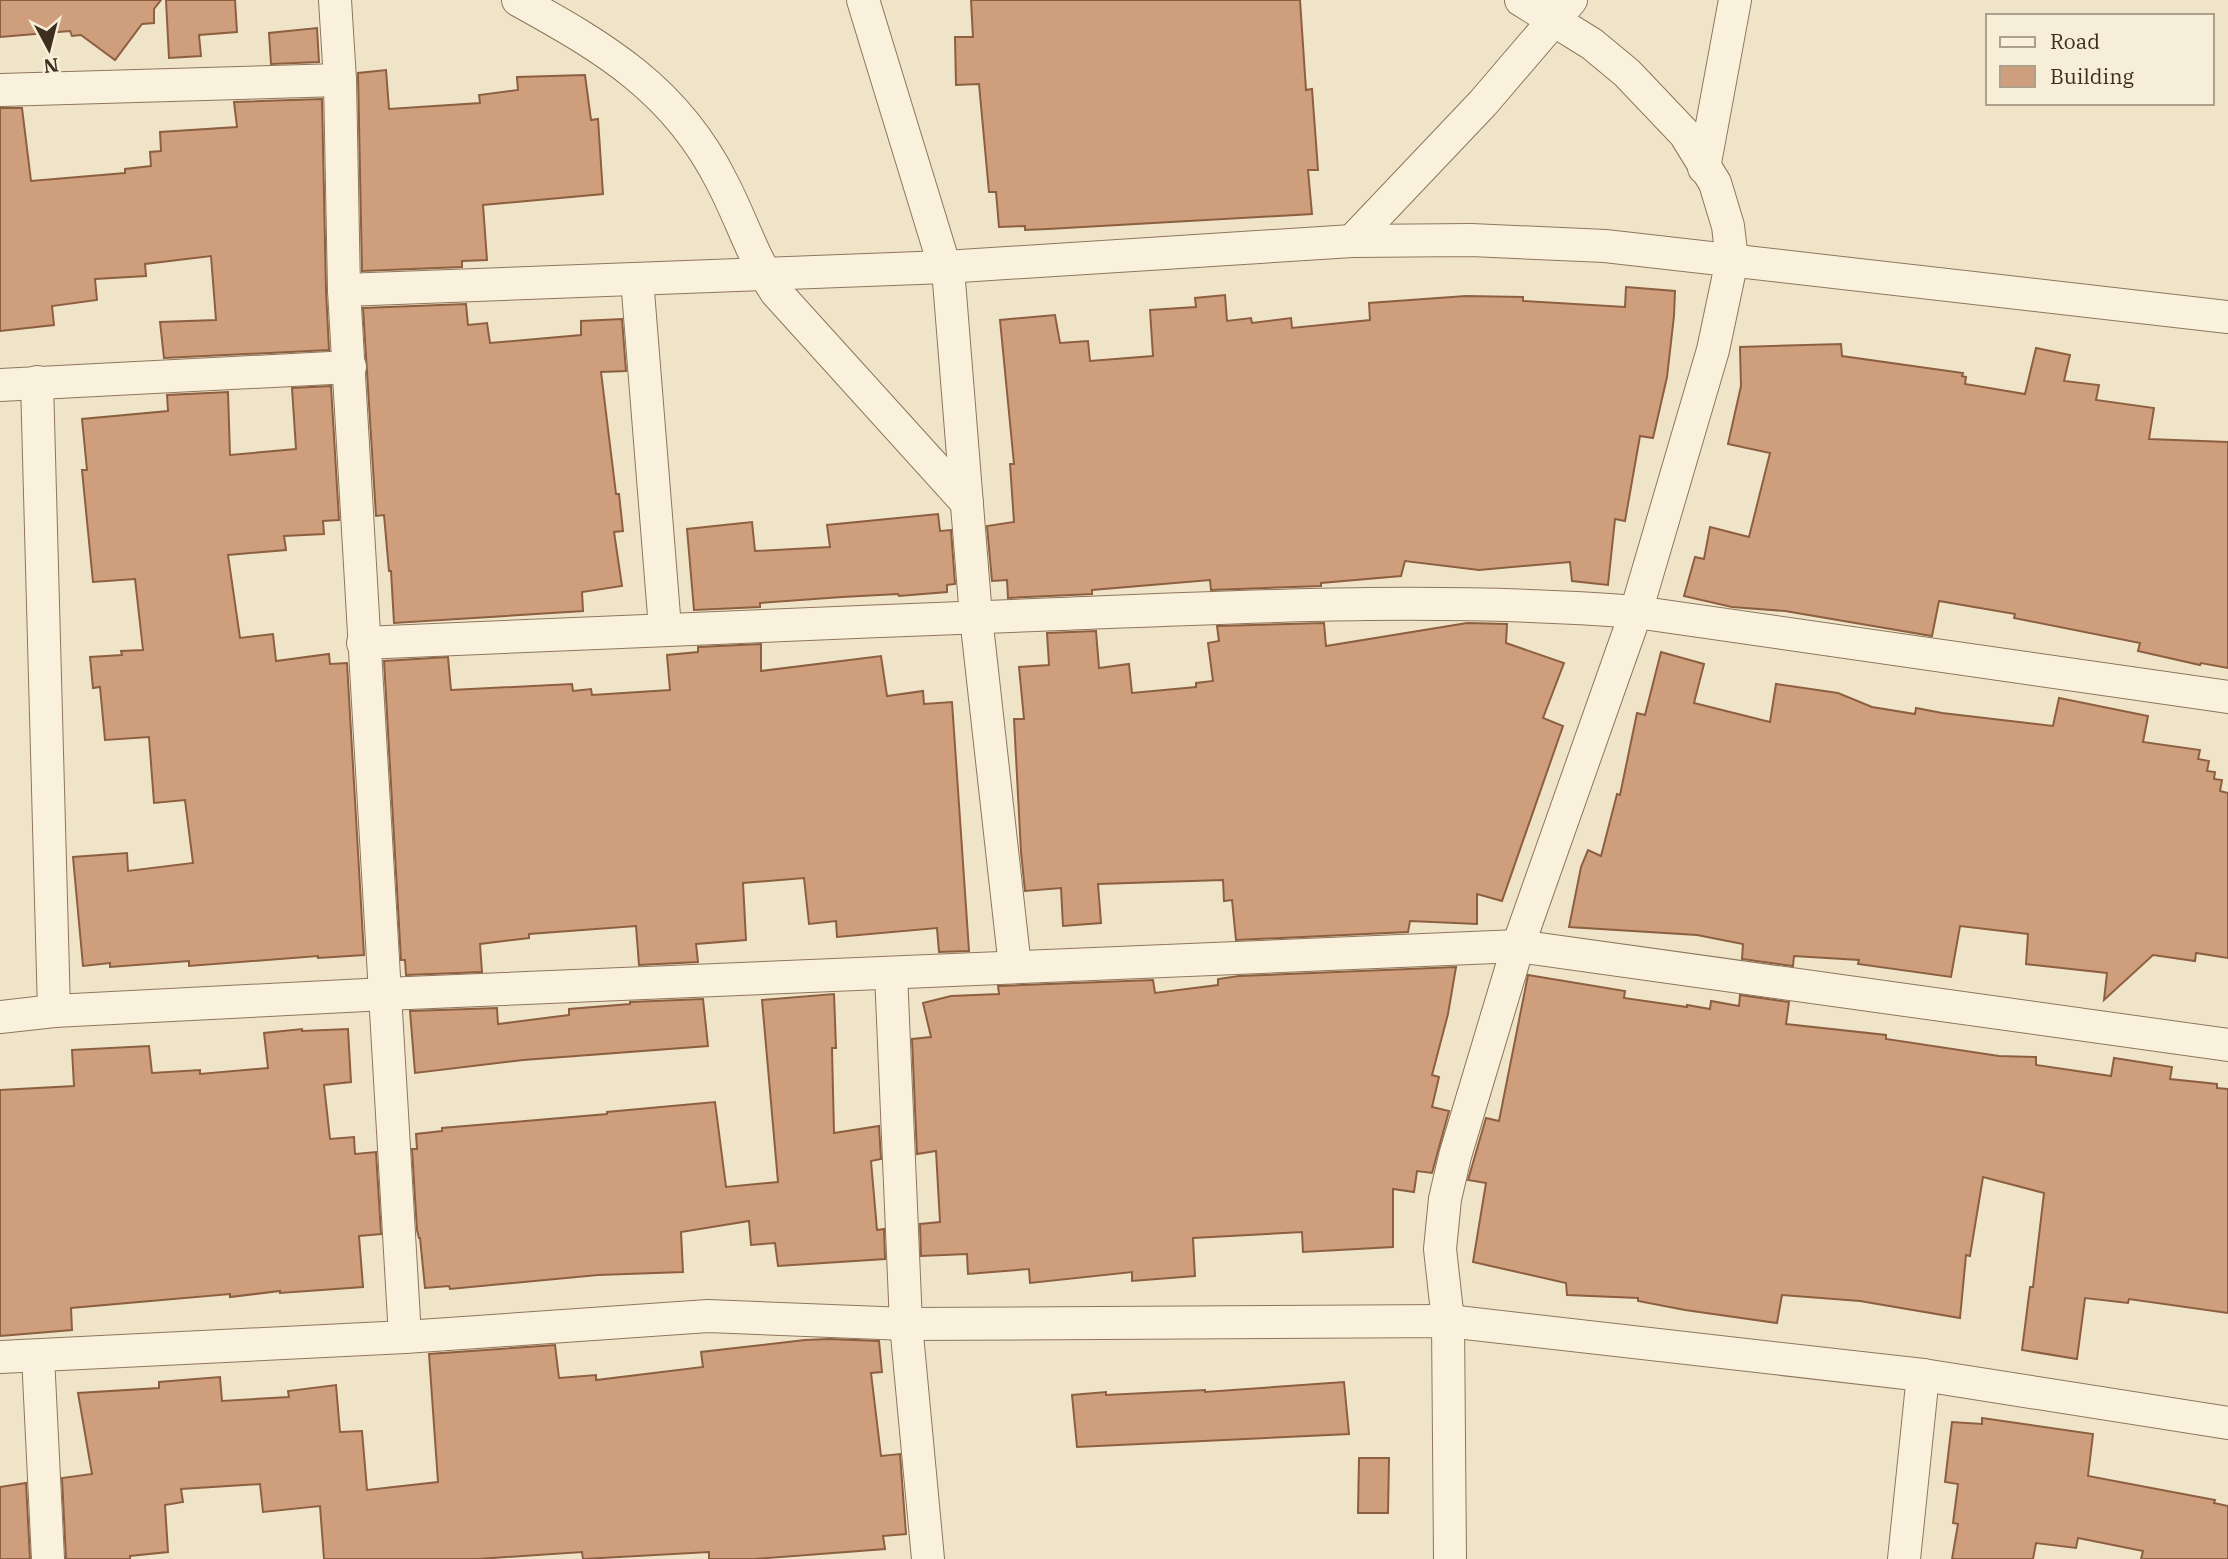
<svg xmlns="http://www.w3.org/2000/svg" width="2228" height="1559" viewBox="0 0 2228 1559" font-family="'IBM Plex Serif',serif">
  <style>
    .building { fill: #cf9f7d; stroke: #8d5f41; stroke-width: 2 }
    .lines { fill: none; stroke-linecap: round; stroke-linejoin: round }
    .minor-casing { stroke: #8d765c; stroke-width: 34 }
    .minor { stroke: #faf1dc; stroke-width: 32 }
  </style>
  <rect width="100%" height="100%" fill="#f0e4c8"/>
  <g class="building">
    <polygon points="0,0 161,0 154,9 154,23 142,24 115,60 81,35 72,36 70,31 0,37"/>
    <polygon points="166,0 235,0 237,32 199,35 201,56 169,58"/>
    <polygon points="971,0 1300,0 1306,90 1312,89 1318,170 1308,170 1312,214 1048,229 1025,230 1025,226 999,227 996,192 989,192 979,84 956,85 955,37 973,37"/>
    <polygon points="317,28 319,62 271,64 269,33"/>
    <polygon points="386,70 389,109 480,103 479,95 518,90 517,77 585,75 591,120 598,119 603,194 483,205 487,260 462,261 462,267 362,271 358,73"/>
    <polygon points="322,99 326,290 329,350 164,358 160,322 216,320 211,256 145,264 146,276 95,279 97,300 52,306 54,325 0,331 0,108 22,108 31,181 125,173 125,169 151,166 150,152 161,151 160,132 237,127 234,102"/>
    <polygon points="1626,287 1675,291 1674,316 1667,377 1653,438 1640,436 1625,521 1615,519 1608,585 1572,581 1570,562 1479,570 1405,561 1401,576 1321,583 1321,586 1211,590 1210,580 1092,590 1092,594 1008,598 1007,580 992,581 987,526 1014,522 1010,464 1014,464 1000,320 1055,315 1060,343 1088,341 1090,361 1153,356 1150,310 1196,307 1195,298 1225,295 1227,321 1251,318 1252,323 1291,318 1292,328 1370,320 1369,303 1466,296 1523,297 1523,301 1625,307"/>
    <polygon points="466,304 468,325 487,323 490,343 581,335 581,321 622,319 626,371 601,372 616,494 619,494 623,531 614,532 622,586 582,592 583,611 394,623 391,571 389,571 384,515 376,516 363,308"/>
    <polygon points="1841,344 1842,356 1963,373 1962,376 1966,377 1965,384 2025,394 2036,348 2070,355 2064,381 2099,385 2096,400 2154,408 2149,439 2228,442 2228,668 2201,663 2200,665 2138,651 2140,643 2014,618 2015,614 1939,601 1932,636 1785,611 1732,607 1684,596 1695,557 1704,559 1710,527 1749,537 1770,453 1728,444 1741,386 1740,347"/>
    <polygon points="331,386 339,520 323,521 324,534 284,536 286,550 228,555 240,638 273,634 276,661 329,654 330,664 347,663 364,955 318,958 318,956 189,966 189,961 110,967 110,963 83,966 73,857 127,853 128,871 193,863 185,800 154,803 149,737 105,740 100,687 93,688 90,657 122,655 121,651 143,650 135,579 93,582 82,470 87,470 82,419 168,411 167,395 228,392 230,455 296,449 292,388"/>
    <polygon points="938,514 940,531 951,530 955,584 947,585 947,592 899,596 898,594 842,597 760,603 760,607 694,610 687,529 752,522 755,551 830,547 827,525"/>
    <polygon points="1324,623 1326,646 1467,623 1507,624 1506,643 1564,663 1543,718 1563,726 1502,901 1477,894 1477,924 1410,921 1408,932 1236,940 1232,900 1224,901 1223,880 1098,884 1101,923 1063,926 1061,888 1025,891 1021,852 1014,719 1024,719 1019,667 1049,665 1047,633 1096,631 1099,668 1129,664 1132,693 1196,687 1196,683 1213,681 1208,643 1219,641 1217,626"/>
    <polygon points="761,644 761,671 881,656 887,696 923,691 924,704 952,702 969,951 939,952 937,928 837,937 836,921 809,924 804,878 743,883 746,940 696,944 698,962 639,965 636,926 529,934 529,938 480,944 482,972 406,975 405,960 401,960 384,661 448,657 451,690 572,684 573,691 591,689 592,695 670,690 667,655 698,652 698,647"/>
    <polygon points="1661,652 1704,664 1694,703 1770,722 1776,684 1838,693 1872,707 1915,714 1916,708 1942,713 2053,726 2059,698 2148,716 2143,742 2200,750 2198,759 2209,761 2207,771 2215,772 2214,779 2222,780 2220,791 2228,793 2228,958 2196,953 2195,961 2153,955 2104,1000 2107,973 2026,964 2028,934 1960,926 1951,977 1858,964 1859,960 1794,956 1793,966 1742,959 1743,944 1697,935 1569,927 1581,867 1588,850 1601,856 1617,794 1620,795 1637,713 1645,715"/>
    <polygon points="1456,967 1448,1014 1432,1075 1439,1077 1432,1107 1449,1111 1432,1173 1417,1171 1414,1192 1393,1189 1393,1247 1303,1252 1302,1232 1193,1238 1195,1276 1132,1281 1132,1272 1030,1283 1029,1269 968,1274 967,1254 921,1256 920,1224 940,1222 936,1151 917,1154 912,1039 931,1037 923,1003 951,996 999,994 998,986 1153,980 1155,993 1218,985 1218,979 1239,976"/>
    <polygon points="1528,975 1625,991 1624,998 1687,1007 1687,1005 1710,1009 1711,1001 1739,1006 1740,995 1789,1002 1786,1024 1886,1035 1886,1039 1999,1056 2036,1057 2036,1065 2111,1076 2114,1058 2172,1067 2170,1079 2217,1084 2217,1088 2228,1089 2228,1313 2129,1299 2128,1303 2085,1298 2077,1359 2022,1350 2030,1287 2033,1287 2044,1193 1983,1177 1970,1256 1966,1255 1960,1318 1860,1301 1782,1295 1777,1323 1685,1310 1638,1301 1638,1298 1567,1295 1566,1283 1473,1262 1486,1183 1468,1180 1486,1118 1499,1121"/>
    <polygon points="834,994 836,1048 832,1048 834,1133 879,1126 881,1159 871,1161 877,1230 884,1229 885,1259 778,1266 775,1243 751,1245 749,1221 681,1232 683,1272 598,1275 450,1289 449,1286 425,1288 420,1238 419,1238 417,1230 412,1149 417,1149 416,1134 442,1131 442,1128 607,1114 607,1112 715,1102 726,1187 778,1182 762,1000"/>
    <polygon points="703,999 708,1046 523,1060 415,1073 410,1011 497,1008 498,1024 569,1015 569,1009 630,1004 630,1002"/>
    <polygon points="302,1029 302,1031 348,1029 351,1082 324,1085 330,1139 354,1137 355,1154 376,1152 381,1234 359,1236 363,1287 280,1293 280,1291 230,1297 230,1294 71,1308 72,1330 0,1336 0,1090 74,1086 72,1050 149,1046 152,1073 200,1070 200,1074 268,1068 264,1033"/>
    <polygon points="829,1339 879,1341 882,1372 871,1373 881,1456 900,1454 906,1534 883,1536 885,1549 754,1559 709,1559 709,1552 583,1559 582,1552 478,1559 324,1559 320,1506 263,1512 260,1484 181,1489 183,1502 165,1505 168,1552 130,1556 130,1559 66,1559 62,1478 92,1474 78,1393 159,1388 159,1382 220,1377 222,1401 289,1397 288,1391 336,1385 340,1432 362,1431 367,1490 438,1482 429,1354 555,1345 559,1378 596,1375 596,1380 703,1367 701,1352 805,1340"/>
    <polygon points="1344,1382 1349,1434 1077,1447 1072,1395 1106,1392 1106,1395 1205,1390 1205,1392"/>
    <polygon points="1982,1418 2093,1434 2088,1476 2215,1500 2214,1503 2228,1506 2228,1559 2141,1559 2143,1551 2078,1538 2076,1548 2036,1543 2033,1559 1952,1559 1958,1524 1953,1523 1958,1484 1945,1482 1952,1422 1982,1424"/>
    <polygon points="1359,1458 1389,1458 1388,1513 1358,1513"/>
    <polygon points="26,1483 30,1559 0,1559 0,1487"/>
  </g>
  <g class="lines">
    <defs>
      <g id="minor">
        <polyline points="335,0 340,80 344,290 405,1337"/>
        <path d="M518,0C605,48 676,90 722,182C741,218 753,258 776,292L967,503"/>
        <polyline points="863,0 949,281 976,617 1015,967"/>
        <polyline points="0,90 340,80"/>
        <polyline points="1704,168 1735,0"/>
        <polyline points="1352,241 1483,103 1571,0"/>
        <polyline points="637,279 665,628"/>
        <polyline points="344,290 945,267 1352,241 1471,240 1605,246 2228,317"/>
        <polyline points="37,382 54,1011"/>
        <polyline points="0,385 350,367"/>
        <path d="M363,643C587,632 811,624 1035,615C1236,607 1436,596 1636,612L2228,697"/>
        <polyline points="891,973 906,1324 928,1559"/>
        <polyline points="0,1017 54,1011 385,994 1518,946 2228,1045"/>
        <polyline points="38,1356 48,1559"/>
        <polyline points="0,1357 405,1337 708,1316 906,1324 1448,1321 1923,1375 2228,1423"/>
        <polyline points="1450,1559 1448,1321 1440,1249 1445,1199 1455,1156 1518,946 1636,612 1713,350 1732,260 1728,226 1715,183 1685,134 1627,73 1592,44 1521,0"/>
        <polyline points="1904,1559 1923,1375"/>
      </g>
    </defs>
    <use href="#minor" class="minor-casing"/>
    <use href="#minor" class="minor"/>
  </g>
  <rect x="1986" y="14" width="228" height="91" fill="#f7eed8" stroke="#ada18e" stroke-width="2"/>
  <rect x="2000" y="37" width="35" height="10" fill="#faf1dc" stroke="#ada18e" stroke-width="2"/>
  <text x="2050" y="49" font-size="21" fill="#3d2e20">Road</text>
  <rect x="2000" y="66" width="35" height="21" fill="#cf9f7d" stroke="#ada18e" stroke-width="2"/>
  <text x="2050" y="84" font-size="21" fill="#3d2e20">Building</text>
  <g transform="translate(49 49) rotate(173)" stroke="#f7eed8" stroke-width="5" paint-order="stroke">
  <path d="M0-5L12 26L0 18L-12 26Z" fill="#3d2e20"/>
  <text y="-10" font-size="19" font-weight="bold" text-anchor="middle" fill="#3d2e20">N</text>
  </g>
</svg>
